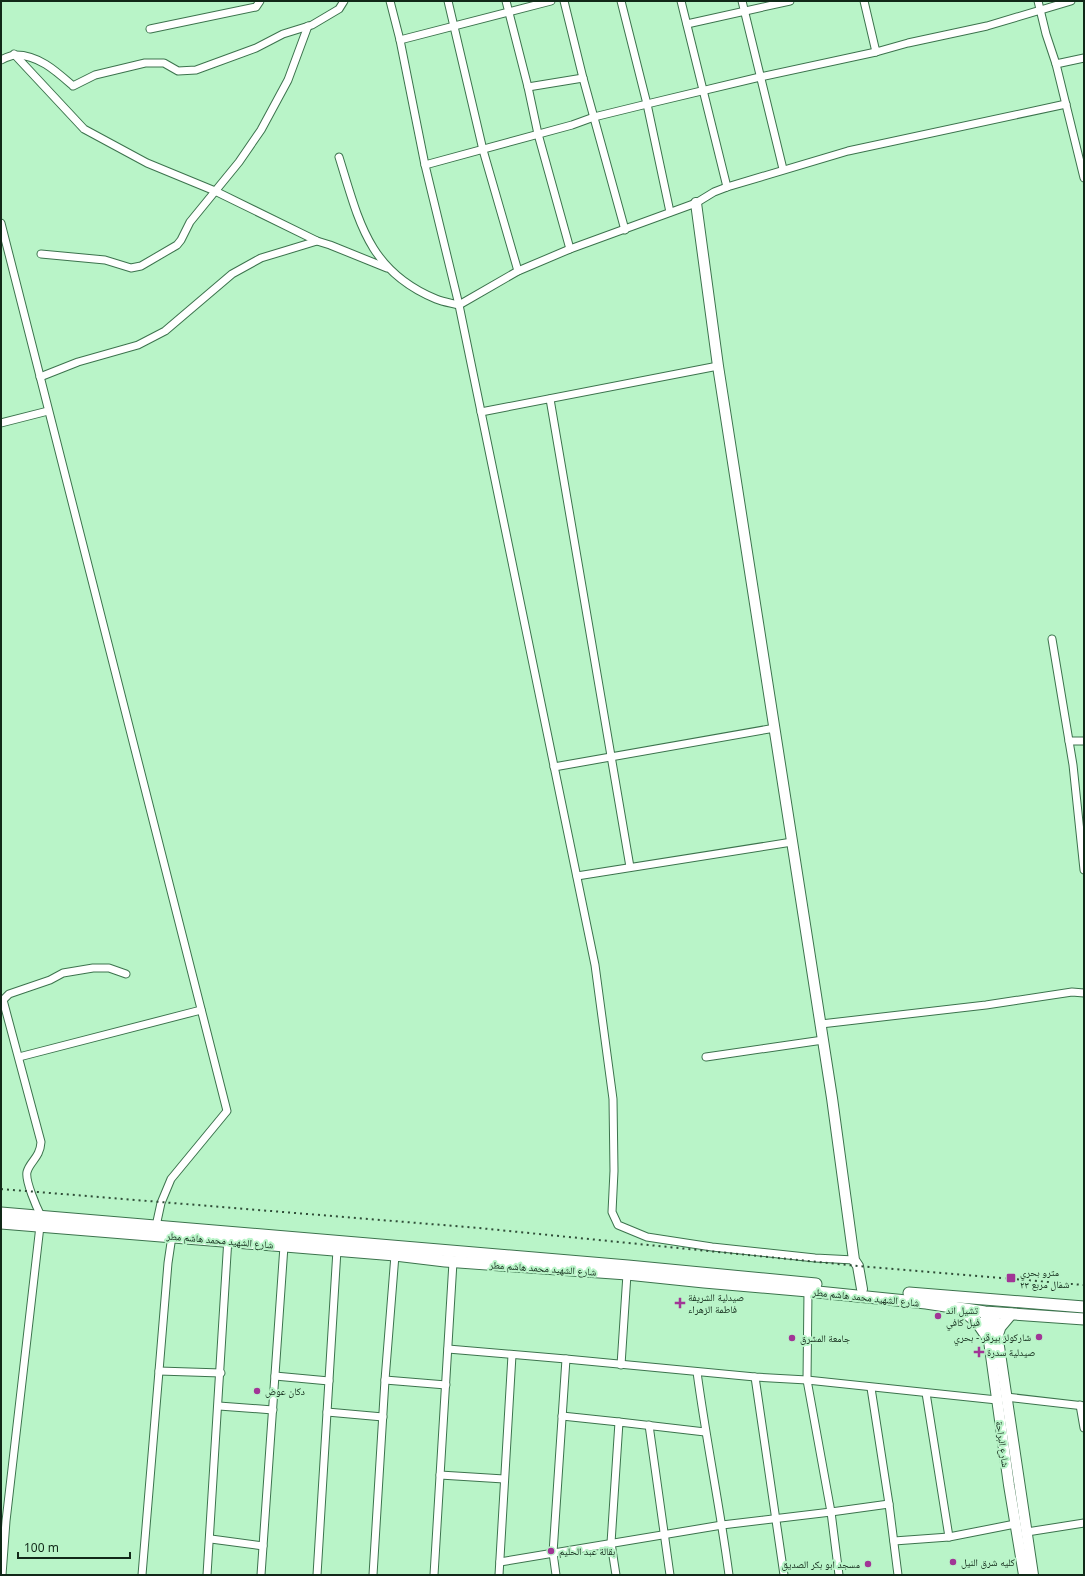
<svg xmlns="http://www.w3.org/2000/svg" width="1085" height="1576" viewBox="0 0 1085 1576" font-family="'Noto Sans','Noto Naskh Arabic',sans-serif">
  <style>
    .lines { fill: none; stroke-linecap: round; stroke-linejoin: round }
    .street-casing { stroke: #3c734d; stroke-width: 9 }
    .secondary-casing { stroke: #3c734d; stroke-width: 12 }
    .primary-casing { stroke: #3c734d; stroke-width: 13 }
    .street { stroke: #fff; stroke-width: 7 }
    .secondary { stroke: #fff; stroke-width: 10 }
    .primary { stroke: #fff; stroke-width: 11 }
    .rail { stroke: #304d38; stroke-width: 2; stroke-dasharray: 2 4; stroke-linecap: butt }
    .poi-dot { fill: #a13596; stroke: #b9f4c8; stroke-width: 1.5 }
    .labels { text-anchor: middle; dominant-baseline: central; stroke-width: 4; stroke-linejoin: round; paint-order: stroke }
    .street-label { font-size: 10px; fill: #112818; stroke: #b9f4c8 }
    .poi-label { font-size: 10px; fill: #112818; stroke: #b9f4c8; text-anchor: start }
  </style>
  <rect width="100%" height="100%" fill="#b9f4c8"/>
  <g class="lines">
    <defs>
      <g id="street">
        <polyline points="390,1 400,40 425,165 459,305 595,965 613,1099 614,1171 612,1212 618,1225 647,1237 712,1247 815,1258 854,1260"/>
        <polyline points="448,1 483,150 518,271"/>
        <polyline points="506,1 528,87 538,134 570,249"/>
        <polyline points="564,1 583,78 625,230"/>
        <polyline points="621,1 647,104 670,212"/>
        <polyline points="681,1 727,187"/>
        <polyline points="742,1 783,169"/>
        <polyline points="864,1 876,52 908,43 987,26 1071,1"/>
        <polyline points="1038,1 1046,34 1056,64 1084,58"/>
        <polyline points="687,24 790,1"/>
        <polyline points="150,29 256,7 260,1"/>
        <polyline points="400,40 551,1"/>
        <polyline points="14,54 84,129 147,163 215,191 317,241 330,245 387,268"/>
        <path d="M1,60C5,58 11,55 16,55C39,55 57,72 73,86L95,75L145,63H164L178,71L196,70L256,48L283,34L312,25L339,9L344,1"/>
        <polyline points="1056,64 1084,178"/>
        <polyline points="528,87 583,78"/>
        <path d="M339,157C359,221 368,271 436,299C443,302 451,303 459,305L518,271L570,249L696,203L714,192L727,187L848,151L1066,104"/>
        <polyline points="425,165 572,125 594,117 647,104 760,77 876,52"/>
        <polyline points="1,223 227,1111 171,1179 161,1203 156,1226"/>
        <polyline points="41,254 105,260 131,268 141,266 177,245 181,240 190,222 239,162 261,130 288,80 308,26"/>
        <polyline points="40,377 78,362 138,345 165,331 232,274 261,258 317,241"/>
        <polyline points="550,399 630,867"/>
        <polyline points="481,412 718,366"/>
        <polyline points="1,423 48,411"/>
        <polyline points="1052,639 1073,765 1084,870"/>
        <polyline points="1069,741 1084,741"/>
        <polyline points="554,767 775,728"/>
        <polyline points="577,876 792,842"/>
        <polyline points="821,1024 986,1005 1072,992 1084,993"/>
        <polyline points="19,1057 201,1010"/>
        <polyline points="706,1057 823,1040"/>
        <path d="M41,1216C37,1208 25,1181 27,1172C30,1161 40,1158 41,1142L3,1000L9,994L50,980L63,973L93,968H109L126,974"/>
        <polyline points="808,1291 807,1380 831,1512 839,1575"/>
        <polyline points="448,1349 566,1359 755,1377 807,1380 997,1400"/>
        <polyline points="621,1365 627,1274"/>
        <polyline points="159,1371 221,1373"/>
        <path d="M697,1372C706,1440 720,1507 729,1575"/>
        <polyline points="275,1376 329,1381"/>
        <polyline points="755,1377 784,1575"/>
        <polyline points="385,1380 446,1385"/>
        <polyline points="871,1388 889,1504 898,1575"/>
        <polyline points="926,1393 949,1537"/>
        <polyline points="1006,1397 1084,1406"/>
        <polyline points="1080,1405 1084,1428"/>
        <polyline points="219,1406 273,1410"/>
        <polyline points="327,1412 383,1417"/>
        <polyline points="562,1416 619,1422"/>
        <polyline points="649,1425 670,1575"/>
        <polyline points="440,1475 504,1479"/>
        <polyline points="1027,1532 1084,1523"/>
        <polyline points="211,1539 263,1546"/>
        <polyline points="894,1541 949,1537 1015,1524"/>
        <polyline points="500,1562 722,1525 831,1512 889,1504"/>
        <polyline points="2,1575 6,1521 40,1226"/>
        <polyline points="142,1575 168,1263 172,1236"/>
        <polyline points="207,1575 228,1238"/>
        <polyline points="261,1575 284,1246"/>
        <polyline points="317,1575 337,1250"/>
        <polyline points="373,1575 385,1380 395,1255"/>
        <polyline points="434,1575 453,1262"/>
        <polyline points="499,1575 512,1355"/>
        <polyline points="556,1575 553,1553 566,1359"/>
        <polyline points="616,1575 611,1543 619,1422 705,1432"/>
      </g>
      <g id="secondary">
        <polyline points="696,203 718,366 832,1098 854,1260 858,1266 862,1289"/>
        <polyline points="985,1312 1009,1485 1024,1575"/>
        <polyline points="994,1313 1033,1575"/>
      </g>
      <g id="primary">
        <polyline points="1,1213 628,1266 816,1284"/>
        <polyline points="1,1223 395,1255 445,1261 627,1274 704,1282 808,1291 926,1303 985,1312 1084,1319"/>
        <polyline points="909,1293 1084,1307"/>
        <polyline points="961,1309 977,1322 988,1338"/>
        <polyline points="997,1336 1000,1327 1011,1314"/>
      </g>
    </defs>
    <use href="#street" class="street-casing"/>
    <use href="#secondary" class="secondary-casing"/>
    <use href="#primary" class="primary-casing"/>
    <use href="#street" class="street"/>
    <use href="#secondary" class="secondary"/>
    <use href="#primary" class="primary"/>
    <polyline class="rail" points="1,1189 479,1228 858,1266 1084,1285"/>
  </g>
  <g class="poi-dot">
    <rect x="1006" y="1273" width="10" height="10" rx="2"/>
    <path d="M678 1297h4v4h4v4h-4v4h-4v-4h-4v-4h4z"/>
    <circle cx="938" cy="1316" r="4"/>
    <circle cx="1039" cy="1337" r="4"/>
    <circle cx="792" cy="1338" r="4"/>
    <path d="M977 1346h4v4h4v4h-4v4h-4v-4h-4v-4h4z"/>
    <circle cx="257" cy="1391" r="4"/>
    <circle cx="551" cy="1551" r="4"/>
    <circle cx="953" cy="1562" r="4"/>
    <circle cx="868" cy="1564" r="4"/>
  </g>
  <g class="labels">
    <g class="street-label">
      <text transform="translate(220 1240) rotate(5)">شارع الشهيد محمد هاشم مطر</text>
      <text transform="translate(543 1268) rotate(4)">شارع الشهيد محمد هاشم مطر</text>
      <text transform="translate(866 1297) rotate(6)">شارع الشهيد محمد هاشم مطر</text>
      <text transform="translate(1003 1444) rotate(82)">شارع البراحة</text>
    </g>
    <g class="poi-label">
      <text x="1020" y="1272">مترو بحري<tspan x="1020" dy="12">شمال مربع ٢٣</tspan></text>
      <text x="688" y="1297">صيدلية الشريفة<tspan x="688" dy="12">فاطمة الزهراء</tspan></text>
      <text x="946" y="1310">تشيل اند<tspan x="946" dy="12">فيل كافي</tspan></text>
      <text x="1031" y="1337" text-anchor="end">شاركولز بيرقر - بحري</text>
      <text x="800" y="1338">جامعة المشرق</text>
      <text x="987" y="1352">صيدلية سدرة</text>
      <text x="265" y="1391">دكان عوض</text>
      <text x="559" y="1551">بقالة عبد الحليم</text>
      <text x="961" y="1562">كليه شرق النيل</text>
      <text x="860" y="1564" text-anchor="end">مسجد ابو بكر الصديق</text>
    </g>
  </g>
  <rect width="1085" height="1576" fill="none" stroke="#112818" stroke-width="4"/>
  <path d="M18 1552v6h112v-6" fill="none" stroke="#112818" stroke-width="2"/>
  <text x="24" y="1552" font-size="12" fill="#112818" stroke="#b9f4c8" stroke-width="3" paint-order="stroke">100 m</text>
</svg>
